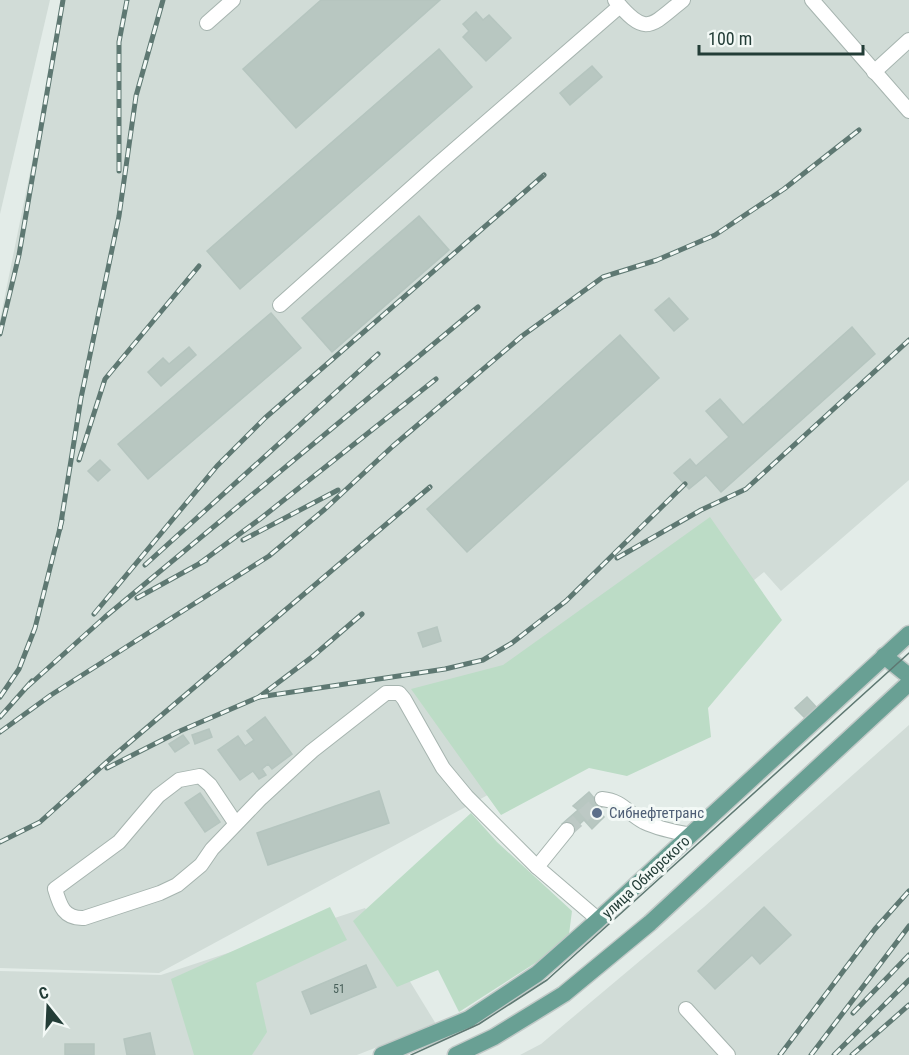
<svg xmlns="http://www.w3.org/2000/svg" width="909" height="1055" viewBox="0 0 909 1055" font-family="'Roboto Condensed',sans-serif">
  <style>
    .built { fill: #d1dcd7 }
    .green { fill: #bcdcc6 }
    .building { fill: #b8c7c1; stroke: #b5c5bf; stroke-width: 1.5 }
    .lines { fill: none; stroke-linecap: round; stroke-linejoin: round }
    .minor-tunnel { stroke: #bdc9c5; stroke-width: 14; stroke-dasharray: 14 7; stroke-linecap: butt }
    .minor-casing { stroke: #a6b4af; stroke-width: 16 }
    .major-casing { stroke: #c1c9c7; stroke-width: 19 }
    .minor { stroke: #fff; stroke-width: 14 }
    .major { stroke: #69a094; stroke-width: 16 }
    .tram { stroke: #5e7872; stroke-width: 1.5 }
    .rail-casing { stroke: #5e7872; stroke-width: 5 }
    .rail { stroke: #f3f9f6; stroke-width: 3; stroke-dasharray: 9; stroke-linecap: butt }
    .service-dot { fill: #5c6f8a; stroke: #f3f9f6; stroke-width: 2 }
    .labels { text-anchor: middle; dominant-baseline: central; stroke-width: 6; stroke-linejoin: round; paint-order: stroke }
    .number-label { font-size: 12px; fill: #48605a }
    .service-label { font-size: 15px; fill: #4e5e75; stroke: #f3f9f6; text-anchor: start }
    .street-label { font-size: 15px; fill: #233d37; stroke: #f3f9f6 }
  </style>
  <rect width="100%" height="100%" fill="#e3ece8"/>
  <g class="built">
    <polygon points="0,0 50,0 0,214"/>
    <polygon points="65,0 909,0 909,480 781,591 764,572 497,790 159,973 0,968 0,320"/>
    <polygon points="909,725 909,1055 520,1055 541,1044 704,907"/>
    <polygon points="365,908 436,1024 357,1055 0,1055 0,971 161,975"/>
  </g>
  <g class="green">
    <polygon points="710,517 782,620 708,708 711,737 627,776 589,768 501,815 411,689 503,665"/>
    <polygon points="471,813 497,842 572,911 568,942 459,1012 438,970 397,987 353,921"/>
    <polygon points="330,907 347,940 256,983 267,1032 252,1055 194,1055 171,979"/>
  </g>
  <g class="building">
    <polygon points="321,0 440,0 296,128 243,69"/>
    <polygon points="476,12 483,20 489,15 511,38 486,61 463,37 469,31 463,24"/>
    <polygon points="439,49 472,87 240,289 207,251"/>
    <polygon points="592,66 602,77 570,105 560,93"/>
    <polygon points="419,216 449,250 332,352 302,318"/>
    <polygon points="669,298 688,319 674,331 655,310"/>
    <polygon points="271,313 301,348 148,479 118,444"/>
    <polygon points="852,327 875,354 721,492 706,475 689,489 674,473 690,459 696,466 729,437 706,411 720,399 743,425"/>
    <polygon points="620,335 659,378 467,552 427,509"/>
    <polygon points="189,347 196,355 161,386 148,372 163,358 169,364"/>
    <polygon points="100,460 110,470 98,481 88,471"/>
    <polygon points="437,627 441,641 423,647 418,633"/>
    <polygon points="807,697 818,709 807,720 795,708"/>
    <polygon points="265,717 292,754 272,769 268,764 262,769 266,775 259,779 253,771 240,780 218,750 238,736 245,746 254,740 247,731"/>
    <polygon points="209,729 212,737 195,744 192,735"/>
    <polygon points="183,735 189,743 175,752 169,744"/>
    <polygon points="379,791 389,823 268,865 257,833"/>
    <polygon points="589,792 594,798 598,795 606,804 598,810 604,817 592,829 584,820 570,833 562,824 578,810 573,806"/>
    <polygon points="200,793 220,822 205,832 185,803"/>
    <polygon points="764,907 791,935 760,964 752,955 715,989 698,971"/>
    <polygon points="366,965 376,987 311,1014 302,992"/>
    <polygon points="150,1033 155,1055 127,1055 124,1039"/>
    <rect x="65" y="1044" width="29" height="11"/>
  </g>
  <g class="lines">
    <polyline class="minor-tunnel" points="567,830 602,799"/>
    <defs>
      <g id="minor">
        <path d="M615,0C646,37 650,27 683,0"/>
        <polyline points="812,0 909,111"/>
        <polyline points="207,23 233,0"/>
        <polyline points="874,72 909,40"/>
        <polyline points="280,305 437,165 620,6"/>
        <path d="M602,799C623,801 627,813 644,822C659,829 674,832 691,835"/>
        <path d="M236,824L210,785L200,776L179,780L158,796L119,842L55,889C60,906 64,919 84,918L160,893L177,885L201,865L212,849L261,798L312,751L386,693H399L404,699L443,768L467,797L537,867"/>
        <polyline points="567,830 537,867 593,915 597,921"/>
        <polyline points="686,1009 728,1055"/>
      </g>
      <g id="major">
        <polyline points="884,656 909,676"/>
        <polyline points="382,1055 469,1019 537,974 597,921 909,634"/>
        <polyline points="456,1055 494,1037 564,994 650,923 909,683"/>
      </g>
    </defs>
    <use href="#minor" class="minor-casing"/>
    <use href="#major" class="major-casing"/>
    <use href="#minor" class="minor"/>
    <use href="#major" class="major"/>
    <polyline class="tram" points="411,1055 479,1024 547,980 909,653"/>
    <defs>
      <g id="rail">
        <polyline points="119,171 119,42 127,0"/>
        <polyline points="0,334 19,255 63,0"/>
        <polyline points="79,460 105,379 199,266"/>
        <polyline points="60,529 81,398 119,216 136,96 163,0"/>
        <polyline points="243,540 338,490"/>
        <polyline points="617,558 701,510 746,489 909,340"/>
        <polyline points="200,563 260,519 436,379"/>
        <polyline points="145,565 378,354"/>
        <polyline points="137,598 206,560"/>
        <polyline points="94,614 217,466 265,418 544,175"/>
        <polyline points="27,687 105,617 478,307"/>
        <polyline points="0,697 19,669 35,628 62,520"/>
        <polyline points="259,697 445,669 483,660 512,643 566,601 685,484"/>
        <polyline points="0,717 32,681"/>
        <polyline points="0,732 51,695 269,556 325,509 393,446 522,336 603,277 657,260 715,235 784,189 859,130"/>
        <polyline points="107,768 180,731 259,697 312,657 362,614"/>
        <polyline points="0,842 40,822 110,759 430,487"/>
        <polyline points="853,1013 909,955"/>
        <polyline points="780,1055 875,929 909,891"/>
        <polyline points="811,1055 909,926"/>
        <polyline points="834,1055 909,980"/>
        <polyline points="852,1055 909,1005"/>
      </g>
    </defs>
    <use href="#rail" class="rail-casing"/>
    <use href="#rail" class="rail"/>
  </g>
  <circle class="service-dot" cx="597" cy="813" r="6"/>
  <g class="labels">
    <g class="number-label">
      <text x="339" y="989">51</text>
    </g>
    <g class="service-label">
      <text x="609" y="813">Сибнефтетранс</text>
    </g>
    <g class="street-label">
      <text transform="translate(646 877) rotate(-43)">улица Обнорского</text>
    </g>
  </g>
  <g transform="translate(48 1007) rotate(342)" stroke="#f3f9f6" stroke-width="4.5" paint-order="stroke">
  <path d="M0-4.5L10 22L0 15L-10 22Z" fill="#233d37"/>
  <text y="-9" font-size="16" font-weight="bold" text-anchor="middle" fill="#233d37">С</text>
  </g>
  <path d="M699 45v9h164v-9" fill="none" stroke="#233d37" stroke-width="3"/>
  <text x="708" y="45" font-size="18" fill="#233d37" stroke="#f3f9f6" stroke-width="4.5" paint-order="stroke">100 m</text>
</svg>
